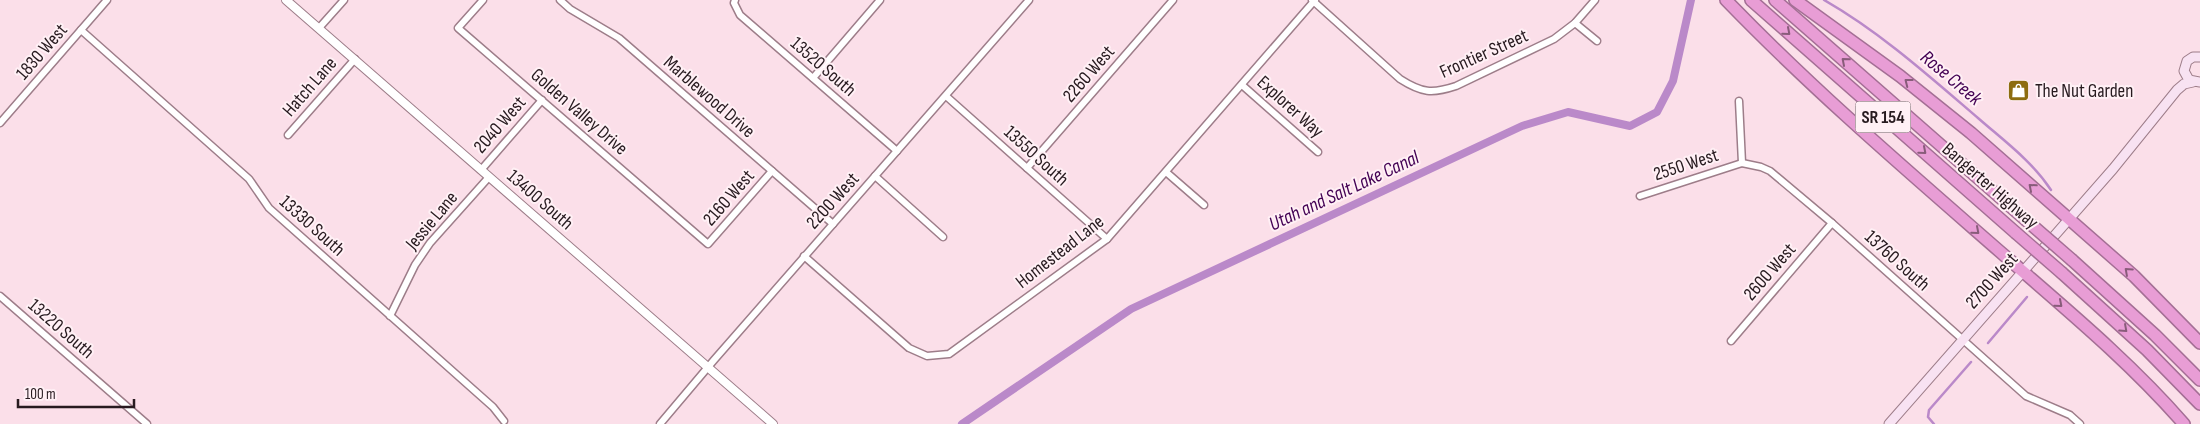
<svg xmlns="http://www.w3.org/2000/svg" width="2200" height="424" viewBox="0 0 2200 424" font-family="'Sofia Sans Condensed',sans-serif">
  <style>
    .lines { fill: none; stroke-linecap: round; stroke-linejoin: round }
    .stream { stroke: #ba89c9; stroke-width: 2.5 }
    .canal { stroke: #ba89c9; stroke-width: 8 }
    .minor-casing { stroke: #9d7d89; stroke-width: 9 }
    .tertiary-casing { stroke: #9d7d89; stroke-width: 10 }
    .secondary-casing { stroke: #9d7d89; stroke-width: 11 }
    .motorway-casing { stroke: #a46f95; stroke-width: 14 }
    .minor { stroke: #fff; stroke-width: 6 }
    .tertiary { stroke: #fff; stroke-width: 8 }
    .secondary { stroke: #f8e2f2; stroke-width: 9 }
    .motorway { stroke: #e89dd5; stroke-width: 11 }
    .motorway-bridge-casing { stroke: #a46f95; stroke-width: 14; stroke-linecap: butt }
    .motorway-bridge { stroke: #e89dd5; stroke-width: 11 }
    .oneway { stroke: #885c7a }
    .labels { text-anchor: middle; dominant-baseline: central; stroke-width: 4; stroke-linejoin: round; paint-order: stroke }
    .shield { fill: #fff0f5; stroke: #685a5f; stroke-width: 1 }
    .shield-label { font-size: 18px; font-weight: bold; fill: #271a1f }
    .street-label { font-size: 19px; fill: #271a1f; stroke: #fff0f5 }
    .poi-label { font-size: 19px; fill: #271a1f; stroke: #fff0f5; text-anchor: start }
    .water-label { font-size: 20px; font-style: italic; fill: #440254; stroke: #fff0f5 }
  </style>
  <rect width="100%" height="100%" fill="#fbdfe9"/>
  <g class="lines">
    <g class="stream">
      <path d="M1824,0C1880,32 1929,76 1978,118C2003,140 2032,161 2051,190"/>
      <polyline points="1988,343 2027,297"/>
      <polyline points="1934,424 1928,417 1929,410 1971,362"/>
    </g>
    <polyline class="canal" points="962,424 1131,309 1522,126 1568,112 1630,126 1657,112 1673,81 1691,0"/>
    <defs>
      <g id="minor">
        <polyline points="483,0 458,28 708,244 772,171"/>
        <polyline points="560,0 570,9 619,38 833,224"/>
        <polyline points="735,0 734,3 740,15 897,151"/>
        <path d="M1312,0L1400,79C1422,93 1432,94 1456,86L1554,39L1575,23L1595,0"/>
        <polyline points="1575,23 1597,41"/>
        <polyline points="319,28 344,0"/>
        <polyline points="81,30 249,179 269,208 493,407 504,421"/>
        <polyline points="813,78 880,0"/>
        <polyline points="1242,85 1318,152"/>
        <polyline points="946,96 1107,239"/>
        <polyline points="1739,101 1742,163"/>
        <polyline points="0,123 107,0"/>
        <polyline points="288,135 355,59"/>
        <polyline points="1027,168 1173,0"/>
        <polyline points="481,170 542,100"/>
        <polyline points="1166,172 1204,205"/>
        <polyline points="875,176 943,237"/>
        <polyline points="1640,196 1742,163 1761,167 1770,171 1832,223 2026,396 2070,415 2080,424"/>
        <polyline points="804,256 909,348 927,356 949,354 1107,239 1315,0"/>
        <polyline points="0,296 147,424"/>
        <polyline points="390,316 415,265 430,243 489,177"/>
        <polyline points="1731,341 1832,223"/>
        <polyline points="660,424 714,360 1029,0"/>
      </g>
      <polyline id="tertiary" points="286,0 773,424"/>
      <g id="secondary">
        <polyline points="2200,57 2193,57 2187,61 2184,71 2189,80 2200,82"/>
        <polyline points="1889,424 2113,169 2177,90 2184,84 2193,82"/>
      </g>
      <g id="motorway">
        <path d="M1726,0C1814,91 1910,173 2005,256C2067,310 2130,362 2184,424"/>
        <polyline points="1751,0 2016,233"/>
        <polyline points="1775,0 2026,220"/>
        <polyline points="1795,0 1900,76 1971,133 2134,276 2200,343"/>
        <polyline points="2072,260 2155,335 2200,380"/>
        <polyline points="2062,273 2147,350 2200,404"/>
      </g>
    </defs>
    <use href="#minor" class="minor-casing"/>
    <use href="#tertiary" class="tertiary-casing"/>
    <use href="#secondary" class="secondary-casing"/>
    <use href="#motorway" class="motorway-casing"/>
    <use href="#minor" class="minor"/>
    <use href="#tertiary" class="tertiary"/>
    <use href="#secondary" class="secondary"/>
    <use href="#motorway" class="motorway"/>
    <defs>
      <g id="motorway-bridge">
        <polyline points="2026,220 2072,260"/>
        <polyline points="2016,233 2062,273"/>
      </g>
    </defs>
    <use href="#motorway-bridge" class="motorway-bridge-casing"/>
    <use href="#motorway-bridge" class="motorway-bridge"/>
  </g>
  <defs><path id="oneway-chevron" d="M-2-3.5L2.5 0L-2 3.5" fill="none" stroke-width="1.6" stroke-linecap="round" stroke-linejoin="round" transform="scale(1.25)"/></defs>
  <g class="oneway">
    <use href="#oneway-chevron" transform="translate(1787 32) rotate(41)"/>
    <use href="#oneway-chevron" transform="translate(1845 61) rotate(-139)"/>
    <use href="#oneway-chevron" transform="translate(1908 82) rotate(-142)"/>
    <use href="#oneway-chevron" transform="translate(1923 151) rotate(41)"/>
    <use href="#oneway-chevron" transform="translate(2032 187) rotate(-139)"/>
    <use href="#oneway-chevron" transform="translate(1976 231) rotate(41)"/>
    <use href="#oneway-chevron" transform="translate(2128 271) rotate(-138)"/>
    <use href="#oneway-chevron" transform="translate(2059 304) rotate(41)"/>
    <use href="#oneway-chevron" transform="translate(2124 329) rotate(42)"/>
  </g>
  <defs>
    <symbol id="shop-square" viewBox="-11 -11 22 22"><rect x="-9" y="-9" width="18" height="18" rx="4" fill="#8d6c0f" stroke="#fff0f5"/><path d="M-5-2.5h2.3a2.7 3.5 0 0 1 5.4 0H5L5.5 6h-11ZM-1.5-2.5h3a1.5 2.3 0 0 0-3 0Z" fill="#fff"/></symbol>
  </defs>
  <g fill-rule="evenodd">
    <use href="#shop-square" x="2006" y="78" width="25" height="25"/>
  </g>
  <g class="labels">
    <rect class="shield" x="1855.5" y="101.5" width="55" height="31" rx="4"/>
    <g class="shield-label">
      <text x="1883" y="117">SR 154</text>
    </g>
    <g class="street-label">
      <text transform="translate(42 52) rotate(-49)">1830 West</text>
      <text transform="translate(1484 54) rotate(-24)">Frontier Street</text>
      <text transform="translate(823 67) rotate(41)">13520 South</text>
      <text transform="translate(1089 74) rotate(-49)">2260 West</text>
      <text transform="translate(310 87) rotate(-49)">Hatch Lane</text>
      <text transform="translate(709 97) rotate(41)">Marblewood Drive</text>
      <text transform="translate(1290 107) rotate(42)">Explorer Way</text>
      <text transform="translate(579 112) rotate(41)">Golden Valley Drive</text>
      <text transform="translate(500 125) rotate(-49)">2040 West</text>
      <text transform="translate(1036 156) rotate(42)">13550 South</text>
      <text transform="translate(1686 165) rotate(-18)">2550 West</text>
      <text transform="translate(1990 186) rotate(41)">Bangerter Highway</text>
      <text transform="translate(729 198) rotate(-49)">2160 West</text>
      <text transform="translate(540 200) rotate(41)">13400 South</text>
      <text transform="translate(833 201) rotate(-48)">2200 West</text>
      <text transform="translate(432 221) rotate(-50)">Jessie Lane</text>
      <text transform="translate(312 226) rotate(42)">13330 South</text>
      <text transform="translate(1060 252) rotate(-38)">Homestead Lane</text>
      <text transform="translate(1897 261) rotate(42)">13760 South</text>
      <text transform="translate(1770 272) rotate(-49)">2600 West</text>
      <text transform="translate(1992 281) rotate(-48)">2700 West</text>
      <text transform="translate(61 329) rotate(41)">13220 South</text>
    </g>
    <g class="poi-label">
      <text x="2035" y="91">The Nut Garden</text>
    </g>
    <g class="water-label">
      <text transform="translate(1951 78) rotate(40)">Rose Creek</text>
      <text transform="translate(1344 191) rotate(-25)">Utah and Salt Lake Canal</text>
    </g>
  </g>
  <path d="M18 399v8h116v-8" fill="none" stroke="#271a1f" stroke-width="2.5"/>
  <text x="25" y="399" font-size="15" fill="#271a1f" stroke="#fff0f5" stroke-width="4" paint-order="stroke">100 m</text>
</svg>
